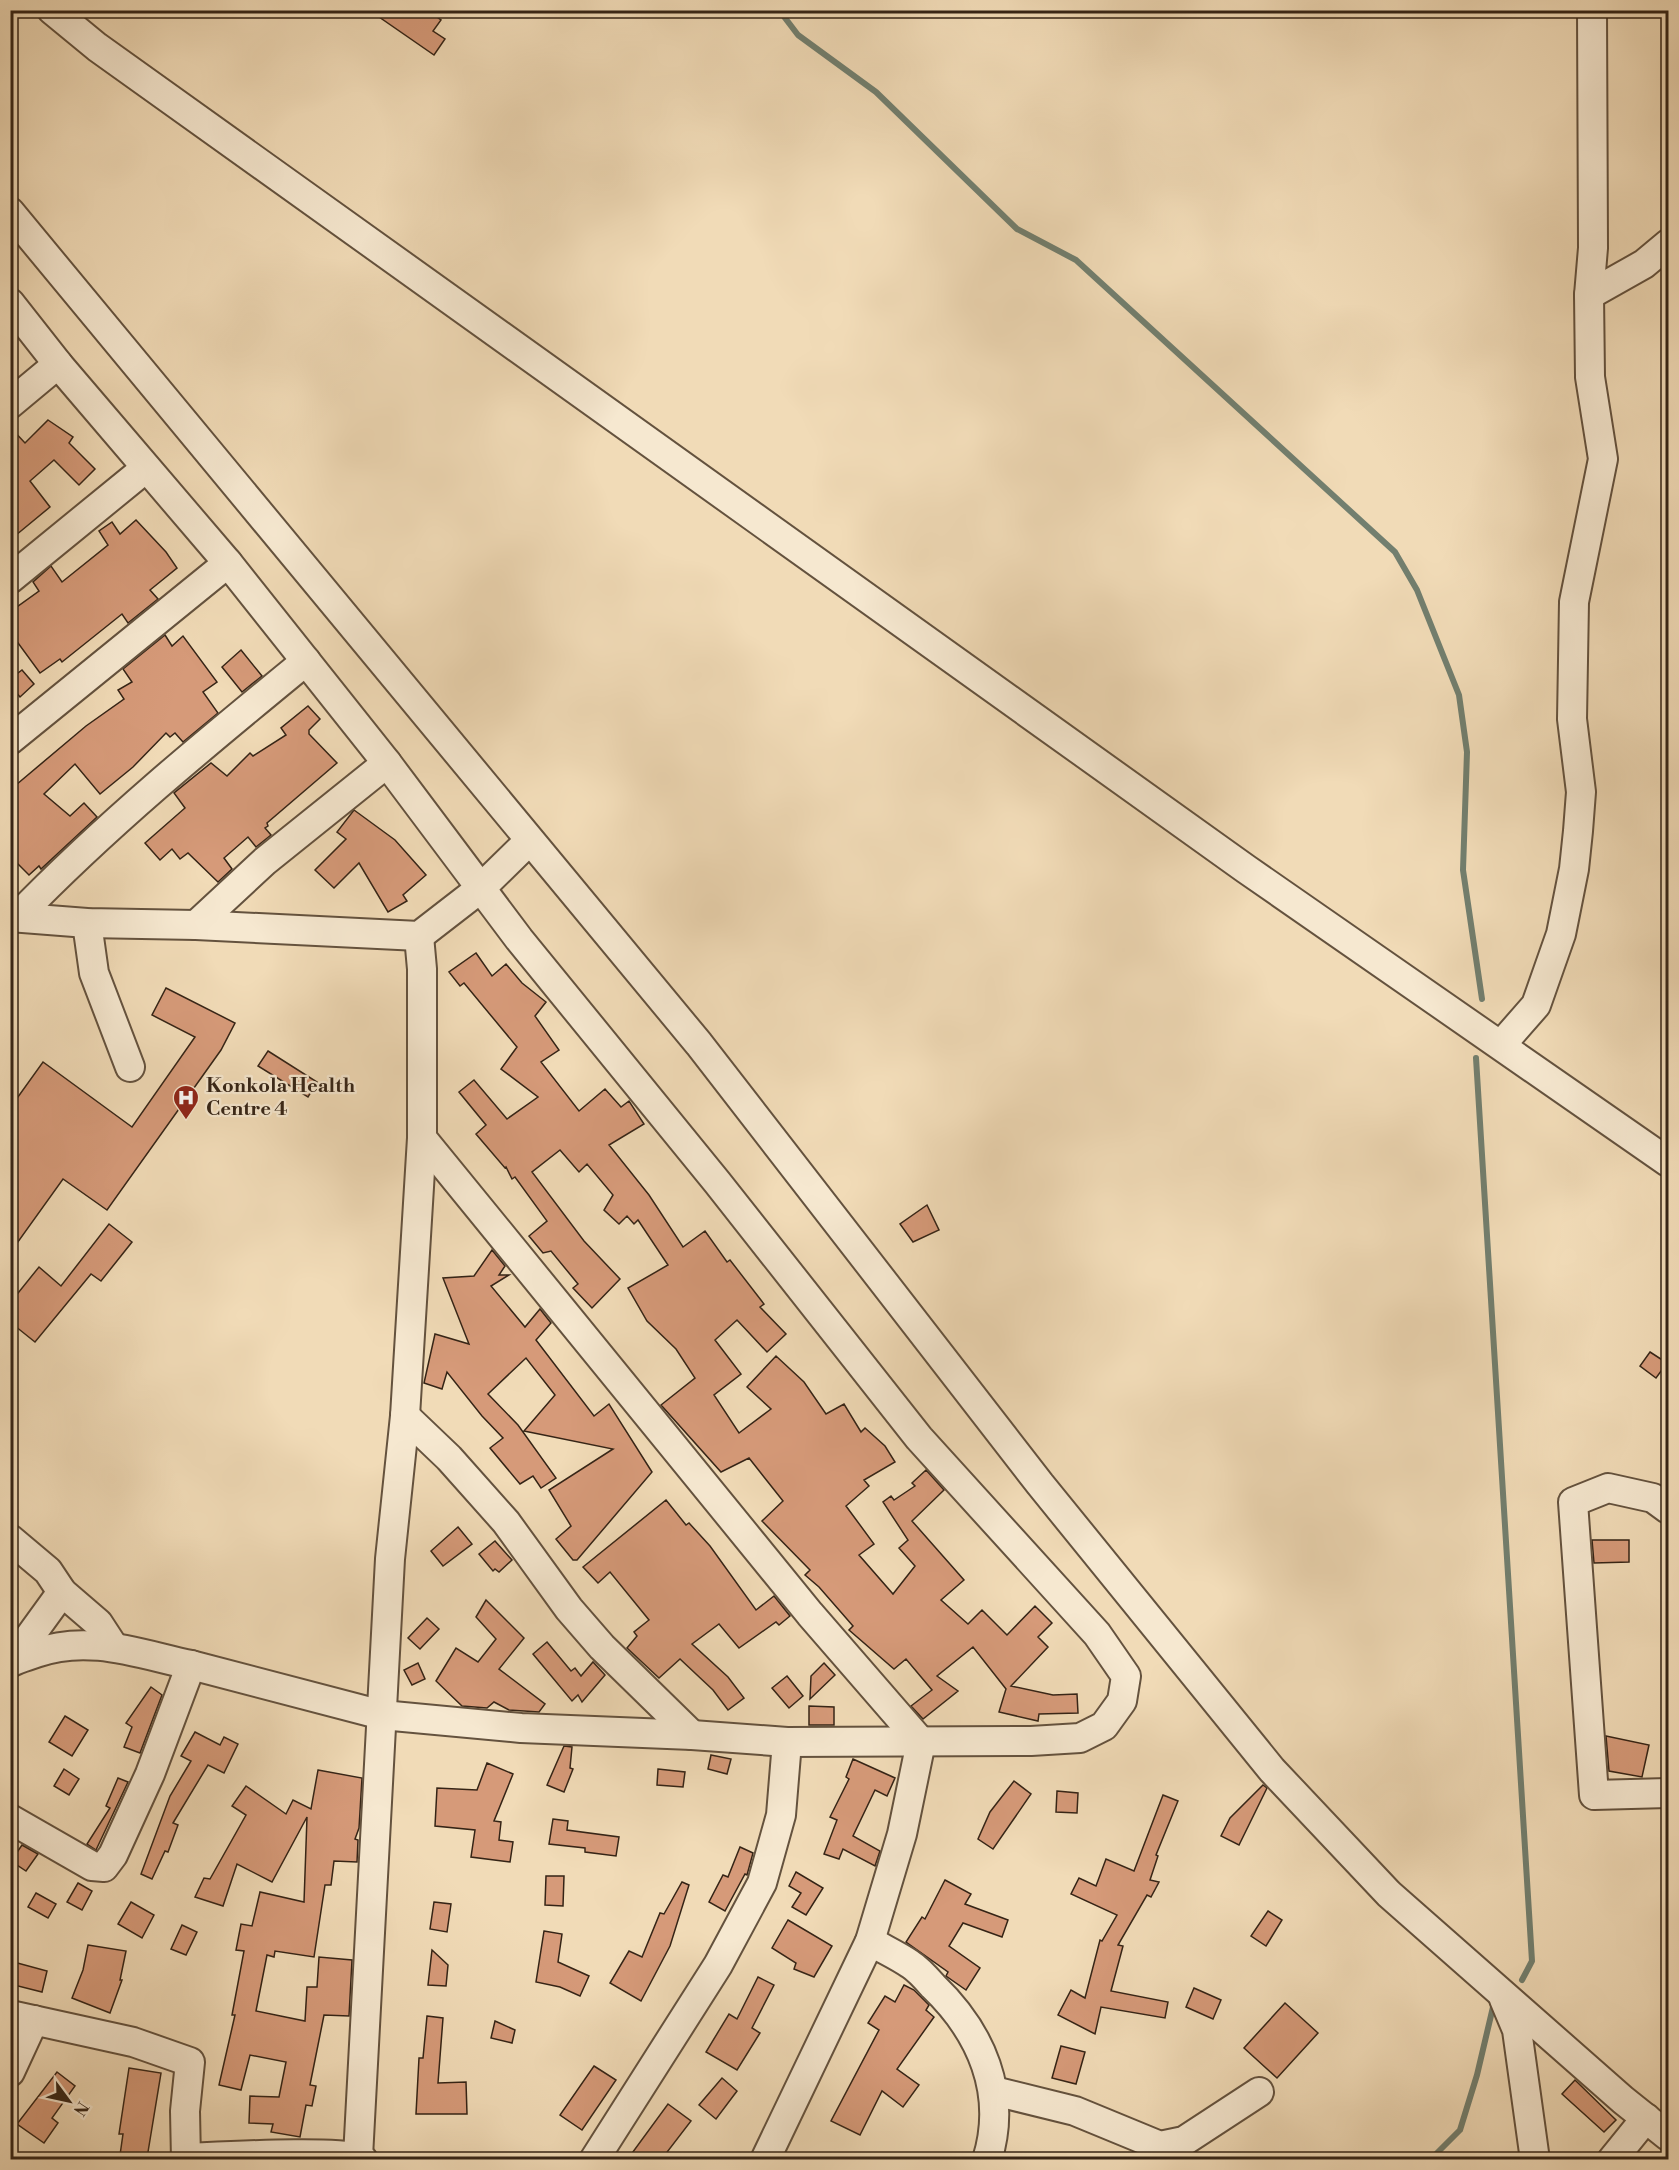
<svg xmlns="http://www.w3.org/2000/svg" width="1679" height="2170" viewBox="0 0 1679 2170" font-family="'Libre Bodoni',serif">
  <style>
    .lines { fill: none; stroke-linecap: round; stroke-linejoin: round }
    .stream { stroke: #727f6f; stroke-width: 6 }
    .building { fill: #d69a79; stroke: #352416; stroke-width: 1.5 }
    .minor-casing { stroke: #64523e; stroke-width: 32 }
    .minor { stroke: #f6e8d0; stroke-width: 28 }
    .labels { text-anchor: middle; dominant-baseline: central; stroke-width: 4.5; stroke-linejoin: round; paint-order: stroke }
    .poi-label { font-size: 20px; font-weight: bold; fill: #352416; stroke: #f6e8d0; text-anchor: start }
  </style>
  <rect width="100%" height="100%" fill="#f1dbb7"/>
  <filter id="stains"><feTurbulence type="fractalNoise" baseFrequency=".00333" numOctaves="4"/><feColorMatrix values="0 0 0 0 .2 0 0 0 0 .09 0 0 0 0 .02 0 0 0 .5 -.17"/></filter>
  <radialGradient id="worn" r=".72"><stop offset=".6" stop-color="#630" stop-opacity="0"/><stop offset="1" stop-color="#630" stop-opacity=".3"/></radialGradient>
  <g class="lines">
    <g class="stream">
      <polyline points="779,10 798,35 876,92 1017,229 1076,260 1395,552 1417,590 1459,695 1467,752 1463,870 1482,999"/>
      <polyline points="1476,1058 1532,1961 1522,1980"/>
      <polyline points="1430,2160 1460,2130 1477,2075 1493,2007"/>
    </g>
  </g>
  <g class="building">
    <polygon points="369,10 427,10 441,20 433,31 445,39 434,55"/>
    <polygon points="48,420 73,437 69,443 95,469 79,485 54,460 30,481 50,507 10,540 10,427 25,443"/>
    <polygon points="136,520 166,552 177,568 150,590 158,599 128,623 122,614 62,662 60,659 40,673 10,632 10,612 39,591 33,582 51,566 62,582 108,545 99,531 112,522 120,534"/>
    <polygon points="165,635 172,646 183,636 217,682 203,692 218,713 183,742 175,733 170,737 166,733 133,767 100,794 75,764 44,794 70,816 84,803 97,817 41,869 39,866 29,875 10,856 10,790 86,726 124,699 118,690 132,682 123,669"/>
    <polygon points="241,650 262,676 242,692 222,667"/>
    <polygon points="22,670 34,684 20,697 10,685 10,679"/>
    <polygon points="308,706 320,719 309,730 309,734 337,763 267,823 268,826 265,828 271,835 256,847 248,837 224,858 232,869 218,882 188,853 180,859 172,849 160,860 145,843 185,808 174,793 211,763 227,776 250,753 253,756 286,735 281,728"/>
    <polygon points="354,810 395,840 426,875 403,895 407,901 388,912 359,863 334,888 315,870 346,839 337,832"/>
    <polygon points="476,953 492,976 506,964 522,983 546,1002 535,1016 559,1050 541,1062 579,1111 605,1089 621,1107 629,1101 644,1124 609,1145 649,1195 683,1247 705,1231 727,1262 730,1260 764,1304 760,1307 786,1334 767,1352 737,1320 715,1340 741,1374 714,1395 739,1433 771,1409 747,1387 776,1356 804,1382 826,1414 844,1404 861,1432 865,1428 885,1446 895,1462 864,1480 869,1486 846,1506 874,1544 859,1555 893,1594 915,1566 899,1548 908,1540 883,1502 891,1496 894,1500 915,1486 912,1483 926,1470 944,1490 912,1521 964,1580 941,1600 968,1624 982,1610 1007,1635 1035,1606 1052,1623 1038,1637 1048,1647 1011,1686 1053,1695 1077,1694 1078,1713 1039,1714 1038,1721 999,1712 1006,1689 973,1647 937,1676 958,1691 923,1719 911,1706 932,1690 906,1659 894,1669 849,1630 853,1626 819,1587 805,1575 810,1570 762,1521 783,1501 749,1458 721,1472 661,1405 695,1378 676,1349 647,1321 628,1288 668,1265 638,1220 634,1224 627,1216 619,1224 604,1210 613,1195 587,1164 579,1172 560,1150 532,1172 584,1241 620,1279 592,1308 573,1288 578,1284 551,1251 543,1253 529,1236 547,1221 515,1177 512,1179 506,1167 505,1168 476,1134 486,1125 459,1092 474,1080 507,1119 538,1097 501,1069 517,1047 464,983 460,986 449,972"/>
    <polygon points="166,988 235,1023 221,1050 107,1210 63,1179 10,1253 10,1108 43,1062 132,1127 195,1037 152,1015"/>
    <polygon points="268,1051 317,1082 308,1097 258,1066"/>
    <polygon points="927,1205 939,1230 913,1242 900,1224"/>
    <polygon points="109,1224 132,1242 101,1281 91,1274 35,1342 10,1322 10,1303 39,1267 61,1286"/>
    <polygon points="492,1250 505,1266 499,1275 509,1275 491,1286 525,1327 540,1309 551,1323 536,1340 594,1416 609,1404 652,1472 577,1560 573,1560 556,1539 571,1526 549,1490 613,1449 524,1431 555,1395 526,1358 488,1394 518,1425 556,1478 541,1488 533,1476 520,1484 490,1448 503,1438 482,1416 447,1372 442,1389 424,1383 435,1334 469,1344 443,1278 474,1276"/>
    <polygon points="1650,1352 1667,1363 1656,1378 1640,1366"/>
    <polygon points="666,1500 686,1525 689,1523 710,1546 756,1610 774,1596 790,1616 779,1625 776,1622 739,1648 719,1624 692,1644 728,1677 744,1698 728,1710 713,1690 680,1659 659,1678 627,1648 637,1636 634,1632 649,1620 610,1572 598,1583 583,1567"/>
    <polygon points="458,1527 472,1544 443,1566 431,1551"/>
    <polygon points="1592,1540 1629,1540 1629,1562 1594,1563"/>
    <polygon points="495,1541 512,1560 499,1572 495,1569 493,1571 479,1554"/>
    <polygon points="486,1600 524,1638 499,1669 545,1704 539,1712 509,1710 494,1702 487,1708 462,1706 436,1681 456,1648 478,1662 496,1639 476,1617"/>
    <polygon points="427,1618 439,1629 420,1649 408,1638"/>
    <polygon points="547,1642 571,1671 575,1668 581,1676 593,1662 605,1675 582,1702 578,1695 572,1701 533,1654"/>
    <polygon points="418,1663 425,1679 412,1685 404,1670"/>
    <polygon points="824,1663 835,1675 810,1699 811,1676"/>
    <polygon points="787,1676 803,1696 789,1708 772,1688"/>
    <polygon points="151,1687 162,1695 140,1753 124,1747 132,1727 126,1723"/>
    <polygon points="809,1706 834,1707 834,1725 809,1725"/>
    <polygon points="65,1716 88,1730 72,1756 49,1742"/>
    <polygon points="195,1732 220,1745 224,1737 238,1744 224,1773 208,1765 173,1823 178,1825 168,1852 165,1851 152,1879 141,1874 170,1796 191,1761 181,1756"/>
    <polygon points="1606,1736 1649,1745 1642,1777 1609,1771"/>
    <polygon points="564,1746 572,1747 570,1768 573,1769 564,1792 547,1785"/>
    <polygon points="711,1755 731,1759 727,1774 708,1769"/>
    <polygon points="853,1759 895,1778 887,1796 875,1790 853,1836 880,1851 875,1866 843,1849 839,1859 824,1854 837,1820 830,1817 849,1779 846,1777"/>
    <polygon points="487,1763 513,1774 494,1821 501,1822 499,1840 513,1842 510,1862 471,1857 475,1830 435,1826 437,1788 477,1790"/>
    <polygon points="64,1769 79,1779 69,1795 54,1786"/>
    <polygon points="658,1769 685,1772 683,1787 657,1785"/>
    <polygon points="318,1770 362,1778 359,1828 355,1839 358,1840 357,1862 334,1861 331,1885 325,1885 314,1957 275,1951 274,1957 267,1955 256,2011 305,2021 307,1987 317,1987 319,1957 352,1960 349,2016 324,2015 310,2085 316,2086 312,2106 306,2105 300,2137 271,2132 273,2124 249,2123 250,2096 279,2097 286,2062 250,2055 241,2090 219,2085 235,2015 232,2015 244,1951 236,1950 241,1924 252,1926 260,1892 304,1902 307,1817 272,1882 237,1864 223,1906 195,1897 204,1878 210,1879 246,1815 232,1806 246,1786 286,1814 293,1800 311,1809"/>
    <polygon points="118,1778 128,1782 96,1850 87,1844 110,1808 106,1806"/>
    <polygon points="1014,1781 1031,1794 993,1849 978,1839 990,1812"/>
    <polygon points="1263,1785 1267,1788 1239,1845 1221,1836 1230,1818"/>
    <polygon points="1057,1791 1078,1793 1077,1813 1056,1812"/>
    <polygon points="1163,1795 1178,1801 1156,1855 1158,1856 1150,1880 1159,1882 1151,1897 1147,1895 1118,1945 1123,1946 1111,1991 1168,2002 1165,2018 1101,2007 1095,2034 1058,2015 1071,1990 1085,1998 1100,1940 1102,1941 1117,1915 1071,1894 1079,1878 1096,1886 1106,1859 1134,1871"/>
    <polygon points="553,1819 568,1821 567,1830 619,1837 616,1856 585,1852 585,1848 549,1844"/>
    <polygon points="22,1845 38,1854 26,1871 11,1861"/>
    <polygon points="740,1847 753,1853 747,1875 745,1874 725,1911 709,1902 723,1875 728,1877"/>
    <polygon points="796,1872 823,1888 806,1915 792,1907 801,1893 789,1886"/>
    <polygon points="546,1876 564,1876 563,1906 545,1905"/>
    <polygon points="945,1880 971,1894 965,1904 1008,1920 1002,1937 963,1923 949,1946 980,1968 966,1990 946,1976 948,1972 906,1942 922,1917 925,1919"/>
    <polygon points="682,1882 689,1885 670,1946 641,2001 610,1983 629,1951 642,1957 660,1913 664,1914"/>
    <polygon points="78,1883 92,1891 82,1910 67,1902"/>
    <polygon points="36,1893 56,1904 48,1918 28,1907"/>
    <polygon points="131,1902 154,1915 142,1938 118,1924"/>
    <polygon points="434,1902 451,1904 447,1932 430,1929"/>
    <polygon points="1268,1911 1282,1920 1266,1946 1251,1936"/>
    <polygon points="788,1920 832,1946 814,1977 794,1969 796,1963 772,1948"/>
    <polygon points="182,1925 197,1932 186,1955 171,1949"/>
    <polygon points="544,1931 562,1934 558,1962 589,1976 580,1996 560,1987 536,1982"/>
    <polygon points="88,1945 126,1951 120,1980 122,1980 110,2013 72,1998 83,1970"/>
    <polygon points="432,1950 448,1965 446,1986 428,1985"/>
    <polygon points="10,1961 47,1971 42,1992 10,1984"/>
    <polygon points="758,1977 774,1985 752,2028 760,2033 737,2070 706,2052 729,2014 737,2019"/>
    <polygon points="904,1985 914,1990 929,2005 926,2010 934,2017 897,2069 919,2085 903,2107 882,2091 860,2135 831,2121 879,2030 868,2023 885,1996 895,2002"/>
    <polygon points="1194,1988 1221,2000 1213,2019 1186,2007"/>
    <polygon points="1285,2003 1318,2033 1277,2078 1244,2048"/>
    <polygon points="427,2016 443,2018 438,2083 466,2082 467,2114 416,2114 419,2058 423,2058"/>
    <polygon points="495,2021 515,2030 512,2043 491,2038"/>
    <polygon points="1061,2046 1085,2052 1076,2084 1052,2078"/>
    <polygon points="594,2066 616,2080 582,2130 560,2115"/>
    <polygon points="129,2068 161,2073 147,2158 120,2155 123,2134 119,2134"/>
    <polygon points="57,2072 75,2086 52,2118 58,2123 44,2143 17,2124"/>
    <polygon points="722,2078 737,2091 716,2119 699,2105"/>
    <polygon points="1575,2080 1616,2120 1604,2132 1562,2094"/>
    <polygon points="668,2104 691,2121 661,2160 627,2160"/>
  </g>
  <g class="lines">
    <defs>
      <g id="minor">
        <polyline points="52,10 97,47 1246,869 1668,1162"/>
        <polyline points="10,212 699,1044 1040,1484 1272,1770 1389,1894 1623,2100 1668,2136"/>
        <polyline points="1589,295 1644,264 1668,244"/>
        <polyline points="10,303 58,364 228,563 387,763 519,939 717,1182 919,1438 1097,1634 1126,1676 1122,1701 1104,1726 1080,1738 1031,1741 787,1742 692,1735 521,1728 382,1715 191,1665 150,1774 113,1855 104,1867 92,1866 10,1819"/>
        <polyline points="10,404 58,364"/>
        <polyline points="10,579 146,468"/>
        <polyline points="10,740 228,563"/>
        <polyline points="10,917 87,923 196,925 419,936 481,888 529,841"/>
        <path d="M17,917C107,824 206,743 306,661"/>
        <polyline points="87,923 94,973 130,1067"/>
        <polyline points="196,925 265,861 387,763"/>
        <polyline points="1501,1045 1536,1005 1561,934 1574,869 1578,831 1581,792 1572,719 1574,602 1603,459 1590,377 1589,295 1593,248 1592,10"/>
        <polyline points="422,1138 810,1614 921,1742 902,1834 870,1941 765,2160"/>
        <polyline points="405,1416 449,1458 506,1522 569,1609 602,1647 692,1735"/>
        <polyline points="1668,1509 1653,1498 1608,1488 1573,1502 1594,1795 1668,1793"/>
        <polyline points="10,1539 48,1571 62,1592 98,1623 113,1646"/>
        <polyline points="12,1661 62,1592"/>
        <path d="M10,1663C18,1658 28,1656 36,1653C89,1634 139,1654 191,1665"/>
        <path d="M870,1941C883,1949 897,1955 910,1964C918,1969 926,1978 933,1986C981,2032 1008,2093 987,2160"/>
        <polyline points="1504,1999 1517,2030 1535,2160"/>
        <polyline points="10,2015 133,2042 190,2062 185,2111 186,2160"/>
        <polyline points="10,2072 34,2020"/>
        <polyline points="994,2091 1075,2111 1160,2146 1184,2141 1259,2092"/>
        <polyline points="358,2157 390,1559 405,1416 422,1138 422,969 419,936"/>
        <path d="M186,2158C214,2157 347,2149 363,2160"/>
        <polyline points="594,2160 718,1965 762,1883 781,1815 787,1742"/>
        <polyline points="1612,2160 1646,2118"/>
      </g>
    </defs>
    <use href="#minor" class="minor-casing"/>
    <use href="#minor" class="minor"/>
  </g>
  <defs>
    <symbol id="hospital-pin" viewBox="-11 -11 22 30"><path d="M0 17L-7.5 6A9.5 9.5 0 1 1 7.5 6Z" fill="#8f2418" stroke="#f6e8d0"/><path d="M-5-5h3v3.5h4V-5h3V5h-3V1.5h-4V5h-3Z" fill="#fff"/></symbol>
  </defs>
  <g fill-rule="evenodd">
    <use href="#hospital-pin" x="171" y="1083" width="30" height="40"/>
  </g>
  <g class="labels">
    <g class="poi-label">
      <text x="206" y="1086">Konkola Health<tspan x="206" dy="23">Centre 4</tspan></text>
    </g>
  </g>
  <rect width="1679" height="2170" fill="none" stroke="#f1dbb7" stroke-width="36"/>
  <rect x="12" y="12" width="1655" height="2146" fill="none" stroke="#352416" stroke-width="3"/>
  <rect x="18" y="18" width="1643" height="2134" fill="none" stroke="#352416" stroke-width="1.5"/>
  <g transform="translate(69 2101) rotate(123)" stroke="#f6e8d0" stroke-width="4.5" paint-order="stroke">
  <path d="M0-4.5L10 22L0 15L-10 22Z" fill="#352416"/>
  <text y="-9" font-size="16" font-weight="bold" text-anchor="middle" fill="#352416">N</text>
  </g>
  <rect width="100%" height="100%" filter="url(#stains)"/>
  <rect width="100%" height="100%" fill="url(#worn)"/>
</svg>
